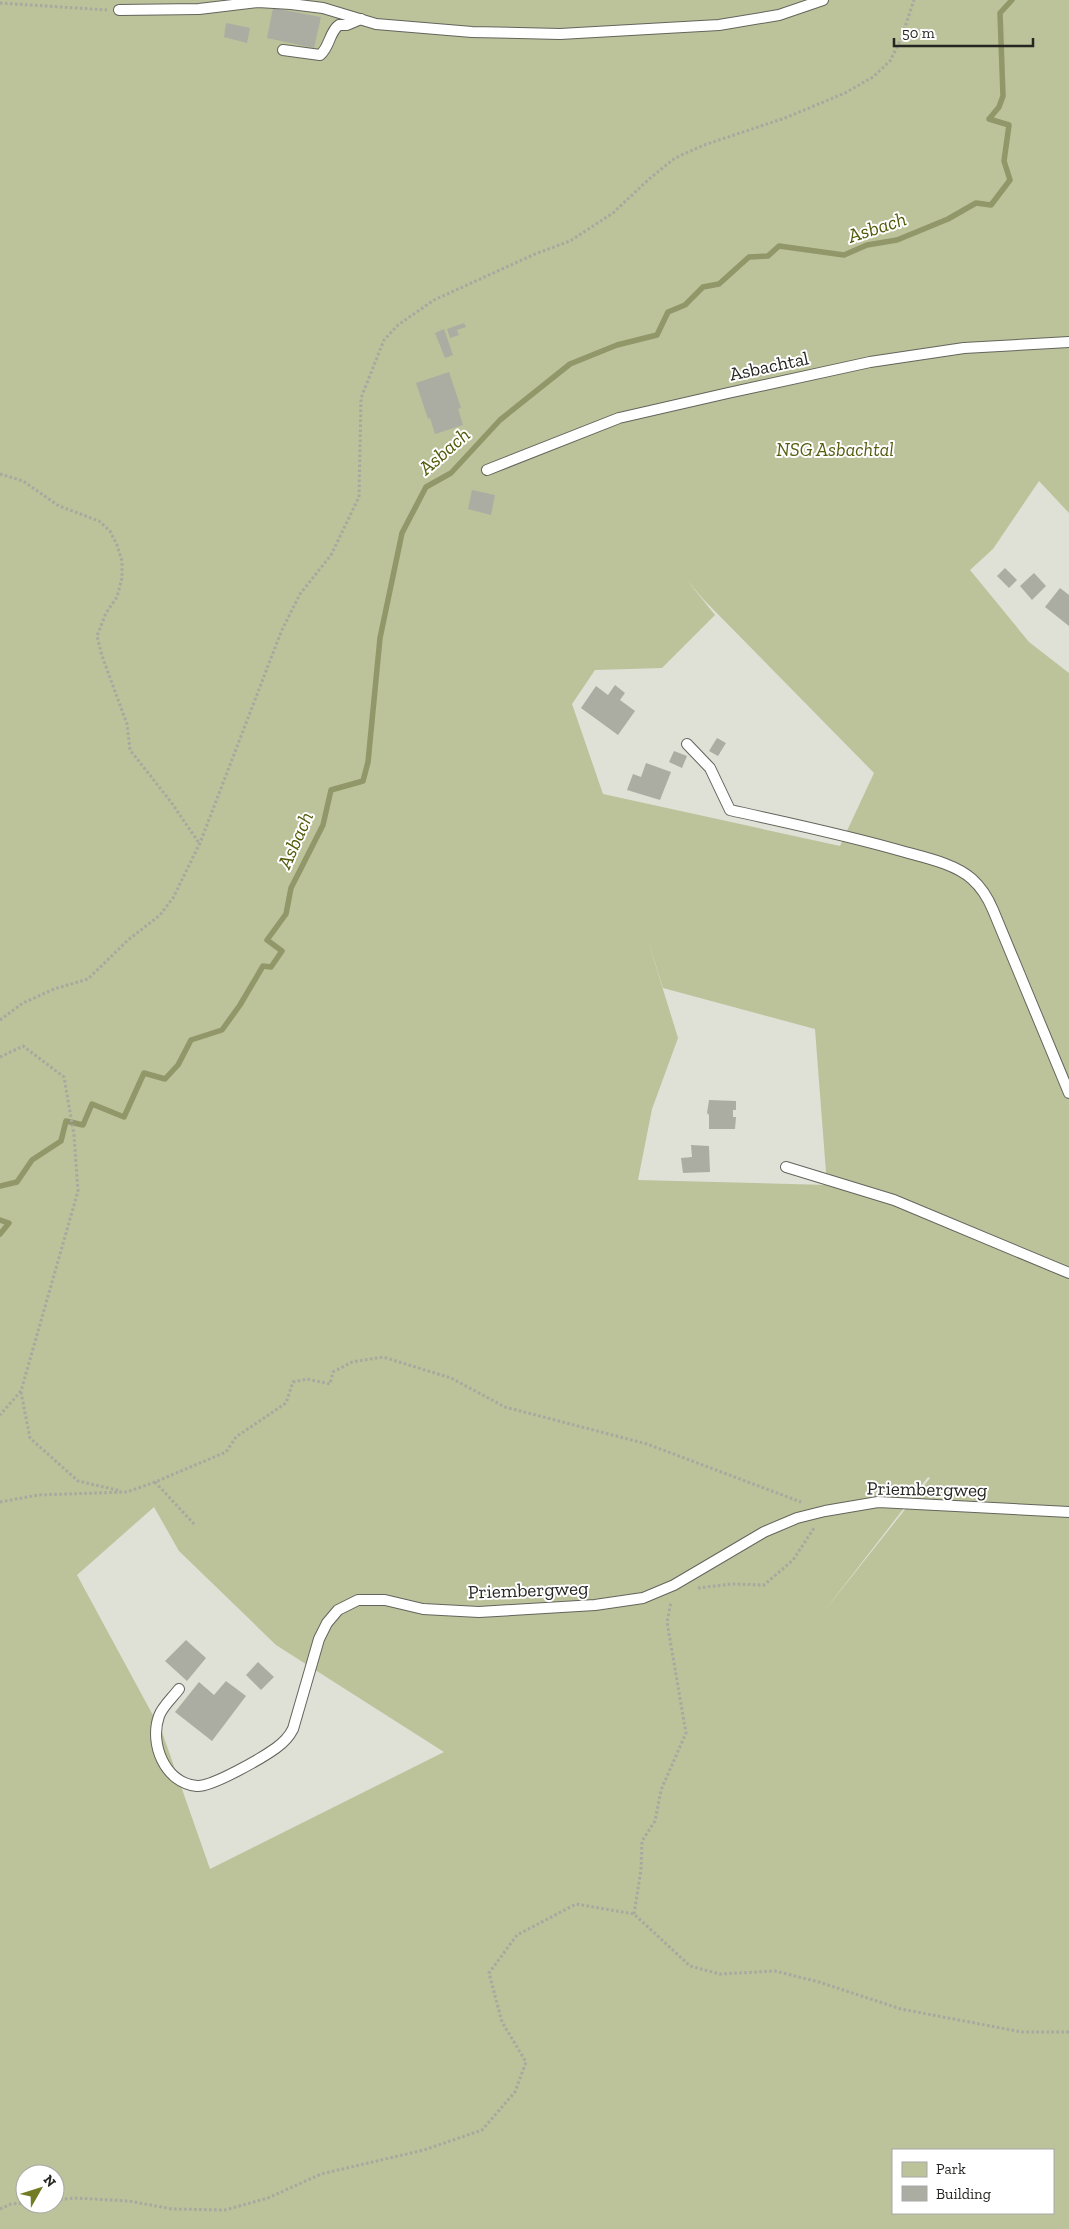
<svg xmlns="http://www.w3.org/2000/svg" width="1069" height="2229" viewBox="0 0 1069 2229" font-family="'Zilla Slab',serif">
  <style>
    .green { fill: #bcc29a; fill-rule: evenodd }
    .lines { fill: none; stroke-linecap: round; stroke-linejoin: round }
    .stream { stroke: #919768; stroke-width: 5.5 }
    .building { fill: #abada3 }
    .service-casing { stroke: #63655c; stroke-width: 12 }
    .path { stroke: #a7a8a0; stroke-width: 3; stroke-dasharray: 2.5 2.5; stroke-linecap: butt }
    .service { stroke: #fff; stroke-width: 10 }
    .labels { text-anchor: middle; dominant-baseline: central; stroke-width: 4; stroke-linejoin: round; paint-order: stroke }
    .street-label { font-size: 19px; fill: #252622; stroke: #fff }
    .park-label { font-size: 19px; font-style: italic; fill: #585d10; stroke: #fff }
    .water-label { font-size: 20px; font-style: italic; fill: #545a0a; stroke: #fff }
  </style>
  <rect width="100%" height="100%" fill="#dfe0d6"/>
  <path class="green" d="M0,0H1069V513L1039,481L993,549L970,570L1029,642L1069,673V2229H0ZM686,579L704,600L874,773L840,846L603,794L572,704L595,670L662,668L715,615ZM645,931L663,988L815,1029L827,1185L638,1180L652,1109L678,1038ZM928,1477L930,1478L822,1614ZM154,1507L179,1551L276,1645L444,1752L210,1869L162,1732L77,1575ZM893,2150H1053V2213H893ZM25,2174H55V2204H25Z"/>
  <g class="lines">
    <g class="stream">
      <polyline points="0,1186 17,1182 32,1160 61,1141 66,1121 83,1125 92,1104 124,1117 144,1073 165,1079 178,1065 191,1040 222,1030 240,1005 263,966 271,967 282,951 267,940 286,914 291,888 323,825 331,790 363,781 368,762 380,638 402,533 426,487 451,473 500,420 570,364 617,345 657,335 668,312 685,305 703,287 719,284 749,257 768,256 779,246 844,255 867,245 897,240 948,219 976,203 991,205 1010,180 1004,161 1009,125 989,119 999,107 1003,96 1000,13 1012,0"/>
      <polyline points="0,1220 9,1223 0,1234"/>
    </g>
  </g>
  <g class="building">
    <polygon points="273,8 321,17 314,48 267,38"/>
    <polygon points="226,23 250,28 247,43 224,37"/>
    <polygon points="464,323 466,327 457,330 459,335 450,338 447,329"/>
    <polygon points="444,329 453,355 445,358 435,333"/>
    <polygon points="449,372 461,408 458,409 463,425 435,434 430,418 428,419 416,383"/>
    <polygon points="472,490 495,495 491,515 468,509"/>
    <polygon points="1005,568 1017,580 1009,588 997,576"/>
    <polygon points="1034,573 1046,586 1032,600 1020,586"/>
    <polygon points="1060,588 1069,595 1069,626 1045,607"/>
    <polygon points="615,685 625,693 620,700 635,711 618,735 581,708 596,686 608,695"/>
    <polygon points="717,738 726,743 718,756 709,751"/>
    <polygon points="674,751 687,756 682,768 669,762"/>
    <polygon points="646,763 671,772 660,800 627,790 633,774 641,777"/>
    <polygon points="709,1100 736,1101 736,1110 733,1110 733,1117 736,1117 735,1129 709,1129 709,1115 707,1113"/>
    <polygon points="691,1145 709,1146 710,1172 683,1173 681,1158 692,1157"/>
    <polygon points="186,1640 206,1658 187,1681 165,1661"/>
    <polygon points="258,1662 274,1677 261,1690 246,1675"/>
    <polygon points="226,1681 246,1696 212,1741 175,1712 199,1682 214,1695"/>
  </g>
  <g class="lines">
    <defs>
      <g id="service">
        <polyline points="119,10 199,9 258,2 291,4 323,8 376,24 472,32 560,34 719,25 779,15 823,0"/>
        <path d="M283,50L320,55C330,47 329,32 339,25H347L361,19"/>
        <polyline points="487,470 619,418 728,393 870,362 964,348 1069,342"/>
        <path d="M687,744L710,768L730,810C788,823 847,835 905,852C927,858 955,864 972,879C982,888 988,898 993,910L1069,1093"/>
        <polyline points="786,1167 894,1200 1069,1273"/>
        <path d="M179,1689C173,1697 162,1707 159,1716C149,1744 165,1783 197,1786C212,1787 262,1758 276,1748C283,1743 289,1737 293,1729L319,1639L327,1623L338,1610L358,1600H385L423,1609L479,1612L595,1605L643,1598L674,1585L764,1532L797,1518L825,1511L878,1502L1069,1512"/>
      </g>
    </defs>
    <use href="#service" class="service-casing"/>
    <g class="path">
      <polyline points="0,3 107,10"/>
      <polyline points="0,474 23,481 59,506 99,521 110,531 117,545 122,561 122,578 117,597 106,613 97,636 102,656 127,724 130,750 171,802 199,843"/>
      <polyline points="0,1020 23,1003 54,989 88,979 128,940 160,915 173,898 200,843 281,632 300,594 331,555 359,497 361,398 384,340 398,325 434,300 535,254 570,241 613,213 649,179 675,158 704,145 785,118 845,93 873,77 890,61 901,39 914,0"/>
      <polyline points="0,1057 23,1046 64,1077 74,1135 78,1191 21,1391 0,1415"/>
      <polyline points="21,1392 30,1438 78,1481 121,1491"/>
      <polyline points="155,1482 194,1524"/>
      <polyline points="0,1502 38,1495 127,1492 155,1482 226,1452 236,1437 286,1403 293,1382 307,1379 330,1384 333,1372 352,1362 383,1357 451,1378 505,1407 647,1444 801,1502"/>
      <polyline points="698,1588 732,1584 764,1585 793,1560 814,1528"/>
      <polyline points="634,1914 641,1870 642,1841 655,1821 661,1790 686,1733 667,1622 671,1602"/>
      <polyline points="55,2200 75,2198 129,2201 172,2209 225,2210 268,2198 321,2174 424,2150 482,2130 515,2092 526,2062 502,2022 489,1973 517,1935 576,1904 634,1914 690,1966 720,1974 775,1971 819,1982 901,2009 1022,2032 1069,2032"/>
      <polyline points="0,2209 11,2204 25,2203"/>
    </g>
    <use href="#service" class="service"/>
  </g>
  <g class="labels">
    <g class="street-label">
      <text transform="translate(769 366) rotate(-12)">Asbachtal</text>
      <text transform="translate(927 1489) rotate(1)">Priembergweg</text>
      <text transform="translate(528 1590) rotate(-2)">Priembergweg</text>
    </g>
    <g class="park-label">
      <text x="835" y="449">NSG Asbachtal</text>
    </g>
    <g class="water-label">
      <text transform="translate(877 227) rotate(-18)">Asbach</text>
      <text transform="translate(444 451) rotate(-41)">Asbach</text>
      <text transform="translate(295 840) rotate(-66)">Asbach</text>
    </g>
  </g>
  <rect x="892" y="2149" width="162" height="65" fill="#ffffff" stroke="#a8a8a7"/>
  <rect x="902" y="2162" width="25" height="15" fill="#bcc29a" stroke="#a8a8a7"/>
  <text x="936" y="2174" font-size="15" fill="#252622">Park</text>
  <rect x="902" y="2186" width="25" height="15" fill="#abada3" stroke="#a8a8a7"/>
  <text x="936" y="2199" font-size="15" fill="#252622">Building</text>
  <g transform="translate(40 2189) rotate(51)"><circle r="24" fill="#ffffff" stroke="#a8a8a7"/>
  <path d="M0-4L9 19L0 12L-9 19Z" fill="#737b25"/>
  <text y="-8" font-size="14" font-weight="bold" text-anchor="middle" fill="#252622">N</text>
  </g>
  <path d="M894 38v8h139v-8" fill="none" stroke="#252622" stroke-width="2.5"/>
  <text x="902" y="38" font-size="15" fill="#252622" stroke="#ffffff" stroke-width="4" paint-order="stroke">50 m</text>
</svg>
